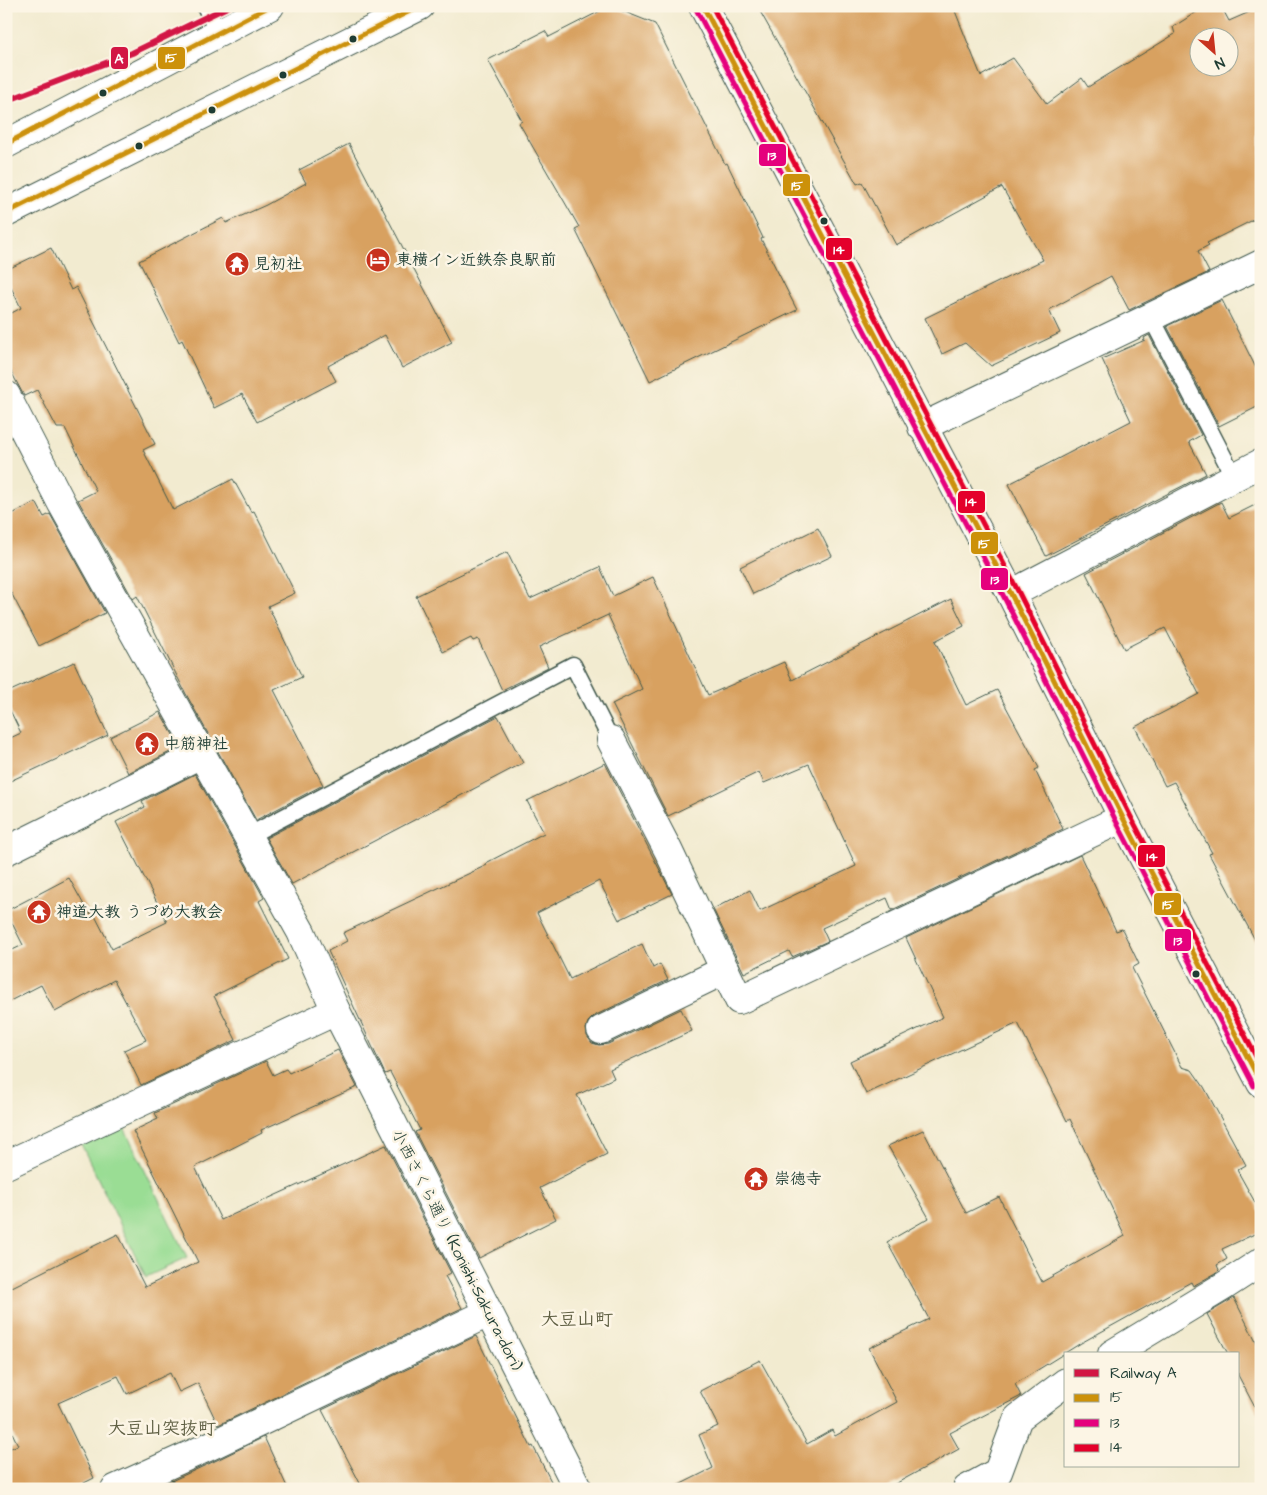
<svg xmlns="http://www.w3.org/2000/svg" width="1267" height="1495" viewBox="0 0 1267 1495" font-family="'Architects Daughter','Klee One',sans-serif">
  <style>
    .green { fill: #9add94; stroke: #5c8d64 }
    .building { fill: #d8a161; fill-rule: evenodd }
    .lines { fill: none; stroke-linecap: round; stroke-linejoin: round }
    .service-casing { stroke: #3f574b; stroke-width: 19 }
    .minor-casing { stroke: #3f574b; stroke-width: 30 }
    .tertiary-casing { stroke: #3f574b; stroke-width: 30 }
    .trunk-casing { stroke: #3f574b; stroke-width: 30 }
    .service { stroke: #fff; stroke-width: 16 }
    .minor { stroke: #fff; stroke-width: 28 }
    .tertiary { stroke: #fff; stroke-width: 28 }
    .trunk { stroke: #fff; stroke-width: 28 }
    .bus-1-casing { stroke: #fcf5e5; stroke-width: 9 }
    .bus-2-casing { stroke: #fcf5e5; stroke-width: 9 }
    .bus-3-casing { stroke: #fcf5e5; stroke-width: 9 }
    .bus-1 { stroke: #cc910a; stroke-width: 5 }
    .bus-2 { stroke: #e5007d; stroke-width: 5 }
    .bus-3 { stroke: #e4002b; stroke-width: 5 }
    .rail-1-casing { stroke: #fcf5e5; stroke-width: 10 }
    .rail-1 { stroke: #d21644; stroke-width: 6 }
    .bus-dot { fill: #1f3d34; stroke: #fcf5e5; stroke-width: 2 }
    .labels { text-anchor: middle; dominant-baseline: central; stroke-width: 5; stroke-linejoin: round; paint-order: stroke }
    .poi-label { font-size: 16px; font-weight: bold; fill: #1f3d34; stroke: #fcf5e5; text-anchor: start }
    .street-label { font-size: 16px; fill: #1f3d34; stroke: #fcf5e5 }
    .neighbourhood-label { font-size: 18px; font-weight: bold; fill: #606044; stroke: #fcf5e5 }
    .line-badge { stroke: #fcf5e5; stroke-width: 2 }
    .badge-label { font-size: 14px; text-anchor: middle; font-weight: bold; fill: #fff }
  </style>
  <rect width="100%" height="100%" fill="#fcf5e5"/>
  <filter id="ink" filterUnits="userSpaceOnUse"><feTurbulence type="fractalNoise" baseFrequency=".02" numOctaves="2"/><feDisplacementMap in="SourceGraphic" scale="10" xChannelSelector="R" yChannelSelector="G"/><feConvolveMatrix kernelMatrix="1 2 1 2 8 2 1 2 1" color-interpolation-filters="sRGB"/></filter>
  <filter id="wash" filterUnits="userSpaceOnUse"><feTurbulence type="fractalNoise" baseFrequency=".0096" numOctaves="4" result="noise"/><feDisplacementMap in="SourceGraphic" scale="20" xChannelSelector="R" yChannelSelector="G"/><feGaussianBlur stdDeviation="1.12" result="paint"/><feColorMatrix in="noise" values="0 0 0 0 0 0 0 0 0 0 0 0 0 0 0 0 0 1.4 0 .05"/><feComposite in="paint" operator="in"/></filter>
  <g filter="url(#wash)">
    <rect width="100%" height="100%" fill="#f2ebd0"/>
    <polygon class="green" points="122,1123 187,1258 146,1277 81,1144"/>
    <g id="blocks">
      <g class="building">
        <polygon points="610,6 655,24 725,164 727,163 763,238 761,239 797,310 650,381 575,229 579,227 519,123 522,121 488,60 545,31 549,37"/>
        <path d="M757,6H953L981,76L1013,58L1047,104L1082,78L1088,87L1175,34L1173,27L1206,6H1221L1229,21L1261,7V216L1207,243L1209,245L1198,251L1209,272L1129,310L1111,276L1049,310L1060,333L991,366L965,343L942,354L925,318L1043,260L1002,187L896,245L862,182L857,184ZM1200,38H1230V68H1200Z"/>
        <polygon points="349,144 452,342 402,368 385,335 328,366 336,381 257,422 242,394 214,408 182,340 179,342 139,261 223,218 226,223 266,205 306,183 299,170"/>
        <polygon points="51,248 71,290 76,287 155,444 143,450 173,510 233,479 251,512 254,511 295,593 268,606 302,677 274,690 323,785 256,820 186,694 137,596 133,599 78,500 96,491 65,428 57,428 37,390 24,396 6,362 6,316 21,308 6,277 6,270"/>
        <polygon points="1222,300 1261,378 1261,405 1219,426 1167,326"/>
        <polygon points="1149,335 1201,435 1189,442 1206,474 1046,556 1009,484 1131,421 1102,359 1145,340 1144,338"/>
        <polygon points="36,502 44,517 50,514 105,613 39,646 6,583 6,517"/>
        <polygon points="1221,502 1229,518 1261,502 1261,951 1209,854 1212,853 1174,782 1165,786 1135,727 1199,694 1165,628 1124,649 1086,573"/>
        <polygon points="818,528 832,556 753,594 740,567"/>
        <polygon points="507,552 530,599 600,567 613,596 653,577 708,695 784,662 792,680 951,599 964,626 935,641 966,705 997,690 1039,768 1035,770 1063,829 892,910 887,898 822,928 828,941 792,957 789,951 744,973 713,909 750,890 760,911 856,866 809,764 764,783 759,772 668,816 612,704 642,689 608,615 539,647 548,667 502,690 478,639 473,641 471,638 443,652 416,596"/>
        <polygon points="74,662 108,735 6,783 6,740 21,733 6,702 6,693"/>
        <polygon points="160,712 180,747 128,773 110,737"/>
        <polygon points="498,716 523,763 292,884 266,838"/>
        <polygon points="605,763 672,894 619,920 599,881 537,913 570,979 642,944 653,968 660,964 668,980 594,1016 588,1022 586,1028 587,1036 592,1043 599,1045 608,1044 681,1009 692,1031 610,1069 614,1078 577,1095 607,1154 540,1188 556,1219 479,1258 415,1132 420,1130 390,1072 385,1074 328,951 347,941 343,933 487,865 486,863 544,833 527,801"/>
        <polygon points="195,774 264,898 259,901 288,959 214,996 236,1040 141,1085 124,1050 146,1040 114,980 55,1012 41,985 6,1003 6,953 23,945 6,911 69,878 89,914 93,912 112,949 167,922 116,822 145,807 142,801"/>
        <polygon points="1080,855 1116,931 1122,929 1139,964 1132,968 1182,1067 1192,1070 1204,1087 1246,1165 1237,1170 1261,1213 1261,1231 1222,1249 1227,1259 1217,1265 1219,1270 1216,1273 1193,1286 1191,1282 1081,1343 1015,1384 1021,1396 950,1433 959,1449 886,1489 671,1489 713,1468 699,1435 718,1426 700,1391 760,1360 807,1444 832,1430 835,1436 897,1402 869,1348 929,1319 887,1242 929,1218 888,1146 923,1130 966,1213 999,1197 1042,1282 1125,1236 1070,1119 1067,1121 1018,1023 866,1094 850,1061 943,1017 906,938"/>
        <polygon points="338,1050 357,1087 261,1130 262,1133 195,1167 221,1220 386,1145 451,1273 445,1276 462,1308 218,1425 198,1383 179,1392 170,1373 127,1394 118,1376 58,1403 94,1478 72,1489 6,1489 6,1450 18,1445 6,1420 6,1290 118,1234 145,1287 198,1262 133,1131 158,1119 155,1113 266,1061 273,1075 286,1069 289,1073"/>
        <polygon points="1234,1298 1261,1352 1261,1419 1238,1375 1238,1354 1228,1354 1207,1314"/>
        <polygon points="476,1336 531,1447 533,1446 555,1489 363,1489 322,1410"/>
        <polygon points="264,1437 288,1489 154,1489 217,1460"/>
      </g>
    </g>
  </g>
  <g filter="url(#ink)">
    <use href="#blocks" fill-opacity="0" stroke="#3f574b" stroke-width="1"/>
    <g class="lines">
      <defs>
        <g id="service">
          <polyline points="205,6 219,34"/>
          <polyline points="1151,317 1234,477"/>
          <polyline points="248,836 573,665 611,740"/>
        </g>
        <g id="minor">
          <polyline points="6,395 62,504 301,932 336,1011 6,1165"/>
          <polyline points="922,427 1261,264"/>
          <polyline points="1011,594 1261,463"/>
          <polyline points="611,740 668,850 739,1000 1123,818"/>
          <polyline points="6,851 201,754"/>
          <polyline points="336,1011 578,1489"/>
          <polyline points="601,1030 725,970"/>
          <polyline points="1112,1354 1224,1286 1261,1262"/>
          <polyline points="115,1489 210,1446 488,1313"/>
          <polyline points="967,1489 998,1472 1018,1418 1066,1382"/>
        </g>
        <polyline id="tertiary" points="703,6 1011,594 1123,818 1261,1083"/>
        <g id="trunk">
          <polyline points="6,144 270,6"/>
          <polyline points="6,213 420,6"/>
        </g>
      </defs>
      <use href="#service" class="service-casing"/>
      <use href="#minor" class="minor-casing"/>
      <use href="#tertiary" class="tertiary-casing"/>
      <use href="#trunk" class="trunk-casing"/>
      <use href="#service" class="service"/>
      <use href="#minor" class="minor"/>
      <use href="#tertiary" class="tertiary"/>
      <use href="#trunk" class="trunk"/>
      <defs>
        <g id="bus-1">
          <polyline points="703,6 1011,594 1123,818 1261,1083"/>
          <polyline points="6,144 270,6"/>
          <polyline points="6,213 420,6"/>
        </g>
        <polyline id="bus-2" points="696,9 1004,597 1116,821 1254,1086"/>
        <polyline id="bus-3" points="712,6 1018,591 1130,815 1261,1066"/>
      </defs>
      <use href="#bus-1" class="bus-1-casing"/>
      <use href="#bus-2" class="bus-2-casing"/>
      <use href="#bus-3" class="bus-3-casing"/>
      <use href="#bus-1" class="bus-1"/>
      <use href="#bus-2" class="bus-2"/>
      <use href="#bus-3" class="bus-3"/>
      <defs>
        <polyline id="rail-1" points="6,101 132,53 229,6"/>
      </defs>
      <use href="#rail-1" class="rail-1-casing"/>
      <use href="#rail-1" class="rail-1"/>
    </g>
  </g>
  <defs>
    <symbol id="hotel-disc" viewBox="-11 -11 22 22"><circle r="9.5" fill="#c8321e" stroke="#fcf5e5"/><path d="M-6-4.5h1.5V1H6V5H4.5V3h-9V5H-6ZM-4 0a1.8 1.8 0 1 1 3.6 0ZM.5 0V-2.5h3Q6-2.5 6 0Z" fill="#fff"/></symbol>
    <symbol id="temple-disc" viewBox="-11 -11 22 22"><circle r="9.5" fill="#c8321e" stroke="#fcf5e5"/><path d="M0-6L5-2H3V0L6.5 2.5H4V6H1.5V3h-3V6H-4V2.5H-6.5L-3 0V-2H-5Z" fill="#fff"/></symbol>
  </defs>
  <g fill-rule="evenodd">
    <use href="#hotel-disc" x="364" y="246" width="28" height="28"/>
    <use href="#temple-disc" x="223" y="250" width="28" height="28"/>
    <use href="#temple-disc" x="133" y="730" width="28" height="28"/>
    <use href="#temple-disc" x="25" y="898" width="28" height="28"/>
    <use href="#temple-disc" x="742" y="1165" width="28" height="28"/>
  </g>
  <g class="bus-dot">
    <circle cx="353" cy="39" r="4.5"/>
    <circle cx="283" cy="75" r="4.5"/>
    <circle cx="103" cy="93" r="4.5"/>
    <circle cx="212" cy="110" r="4.5"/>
    <circle cx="139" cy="146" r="4.5"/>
    <circle cx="824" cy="221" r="4.5"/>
    <circle cx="1196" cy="974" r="4.5"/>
  </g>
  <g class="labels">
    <g class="poi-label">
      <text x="396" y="260">東横イン近鉄奈良駅前</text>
      <text x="254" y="264">見初社</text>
      <text x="164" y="744">中筋神社</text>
      <text x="56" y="912">神道大教 うづめ大教会</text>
      <text x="774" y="1179">崇徳寺</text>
    </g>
    <g class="street-label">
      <text transform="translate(457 1250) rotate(63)">小西さくら通り (Konishi-Sakura-dori)</text>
    </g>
    <g class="neighbourhood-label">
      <text x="577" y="1319">大豆山町</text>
      <text x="162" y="1428">大豆山突抜町</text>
    </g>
  </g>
  <g class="line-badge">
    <rect x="157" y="46" width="29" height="24" rx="5" fill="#cc910a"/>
    <rect x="110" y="46" width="19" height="24" rx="5" fill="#d21644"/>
    <rect x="758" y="143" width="29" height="24" rx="5" fill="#e5007d"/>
    <rect x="782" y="173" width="29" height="24" rx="5" fill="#cc910a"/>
    <rect x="825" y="237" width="28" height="24" rx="5" fill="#e4002b"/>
    <rect x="957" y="490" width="29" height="24" rx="5" fill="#e4002b"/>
    <rect x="970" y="531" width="29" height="24" rx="5" fill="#cc910a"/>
    <rect x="980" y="567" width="29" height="24" rx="5" fill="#e5007d"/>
    <rect x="1137" y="844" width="29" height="24" rx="5" fill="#e4002b"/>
    <rect x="1153" y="892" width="29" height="24" rx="5" fill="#cc910a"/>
    <rect x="1164" y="928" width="28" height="24" rx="5" fill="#e5007d"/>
  </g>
  <g class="badge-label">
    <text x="171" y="62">15</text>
    <text x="119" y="63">A</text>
    <text x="772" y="160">13</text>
    <text x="797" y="190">15</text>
    <text x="839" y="254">14</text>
    <text x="971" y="506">14</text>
    <text x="984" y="548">15</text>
    <text x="995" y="584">13</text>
    <text x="1152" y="861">14</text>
    <text x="1168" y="909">15</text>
    <text x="1178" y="945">13</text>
  </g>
  <rect width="1267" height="1495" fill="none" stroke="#fcf5e5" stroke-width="25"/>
  <rect x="1064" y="1352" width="175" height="115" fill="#fcf5e5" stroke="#a4ab9e"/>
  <rect x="1074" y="1369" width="25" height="8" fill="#d21644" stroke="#a4ab9e"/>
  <text x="1110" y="1378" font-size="15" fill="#1f3d34">Railway A</text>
  <rect x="1074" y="1394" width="25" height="8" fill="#cc910a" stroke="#a4ab9e"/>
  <text x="1110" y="1402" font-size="15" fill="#1f3d34">15</text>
  <rect x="1074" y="1419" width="25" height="8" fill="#e5007d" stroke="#a4ab9e"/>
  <text x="1110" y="1428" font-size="15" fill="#1f3d34">13</text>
  <rect x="1074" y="1444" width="25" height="8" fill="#e4002b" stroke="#a4ab9e"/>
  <text x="1110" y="1452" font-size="15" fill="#1f3d34">14</text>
  <g transform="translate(1214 52) rotate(153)"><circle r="24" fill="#fcf5e5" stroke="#a4ab9e"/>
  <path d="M0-4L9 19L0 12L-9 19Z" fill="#c8321e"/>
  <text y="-8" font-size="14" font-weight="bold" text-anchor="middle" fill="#1f3d34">N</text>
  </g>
</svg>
